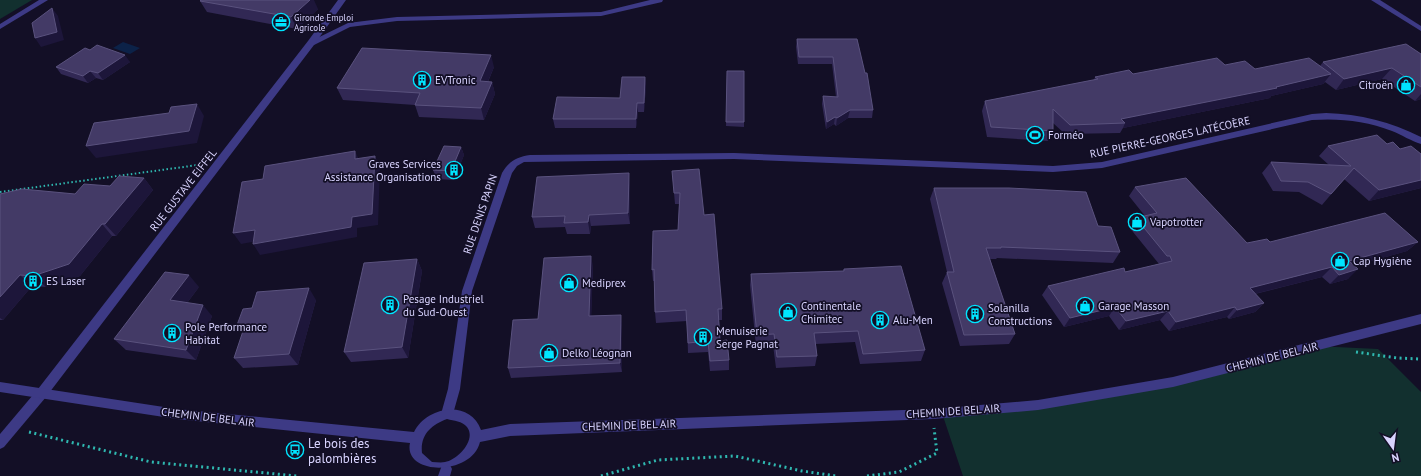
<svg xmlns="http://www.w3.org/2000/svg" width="1421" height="476" viewBox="0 0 1421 476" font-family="'PT Sans',sans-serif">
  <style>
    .green { fill: #12302f }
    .water { fill: #0c2248 }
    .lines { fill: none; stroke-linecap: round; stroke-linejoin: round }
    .path-far1 { stroke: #2fb8b0; stroke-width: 2; stroke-dasharray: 1.5 2.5; stroke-linecap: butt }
    .path { stroke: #2fb8b0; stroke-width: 3; stroke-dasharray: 2 3.5; stroke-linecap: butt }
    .service { fill: #3d3a85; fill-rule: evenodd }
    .minor { fill: #3d3a85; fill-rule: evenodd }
    .tertiary { fill: #3d3a85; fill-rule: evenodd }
    .wall { fill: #312854 }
    .shaded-wall { fill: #1d163a }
    .building { fill: #433a66; stroke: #5a527e }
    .labels { text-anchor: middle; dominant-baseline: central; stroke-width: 3.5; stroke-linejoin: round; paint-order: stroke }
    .far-poi-label { font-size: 9px; fill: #d9d4ff; stroke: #130f26; text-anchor: start }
    .poi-label { font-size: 11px; fill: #d9d4ff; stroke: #130f26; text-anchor: start }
    .street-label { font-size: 11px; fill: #d9d4ff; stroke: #130f26 }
    .near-poi-label { font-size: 13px; fill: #d9d4ff; stroke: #130f26; text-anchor: start }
  </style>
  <rect width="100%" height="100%" fill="#130f26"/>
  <g class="green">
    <polygon points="0,0 32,0 0,19"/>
    <polygon points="1315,346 1378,349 1421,392 1421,476 963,476 942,413 1109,394"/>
  </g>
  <polygon class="water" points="123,42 140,48 130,54 113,48"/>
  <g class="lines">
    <polyline class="path-far1" points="0,192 198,165"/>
    <g class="path">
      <polyline points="1356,352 1397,358 1421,359"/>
      <polyline points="29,432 151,462 297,476"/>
      <polyline points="601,476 658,460 735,456 802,471 836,476"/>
      <polyline points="867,476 899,472 937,453 934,428"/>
    </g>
    <g class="service">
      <polygon points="650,0 663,0 662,2 601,16 397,21 350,27 314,45 308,45 307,43 348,23 397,17 601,12"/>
      <polygon points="42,388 46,389 48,393 46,397 4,447 0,449 0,434 38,389"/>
    </g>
    <g class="minor">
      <polygon points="39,0 48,0 0,29 0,24"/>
      <polygon points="338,0 346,0 314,45 46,397 42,398 38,397 36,393 38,389 308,41"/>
      <path d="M1326,113C1360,114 1391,122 1421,137V144C1411,141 1402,135 1392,131C1366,121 1340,118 1312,120L1102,168L1053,172L734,159L524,162L517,166L512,173L472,291L460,389L453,414L451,418L447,419L443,418L441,414L448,389L462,291L502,173C509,161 517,157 530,155L734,153L1053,166L1102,162L1312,114Z"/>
      <polygon points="446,463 450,465 452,469 450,476 438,476 442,465"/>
    </g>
    <g class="tertiary">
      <polygon points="1371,0 1380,0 1421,26 1421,31"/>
      <path d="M1421,314V324L1173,387L1038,410L933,419L510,436L480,442C472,476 403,476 410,443L177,419L0,392V382L177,409L414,432C427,406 470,399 481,430L510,424L933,409L1038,400L1173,377ZM447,419C454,421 462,421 467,427C477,440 457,460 445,462C441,463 436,462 432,462L422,453C420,435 431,425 447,419Z"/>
    </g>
  </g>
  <g class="wall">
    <polygon points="200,1 318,9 297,29 207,12"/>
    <polygon points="797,39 857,39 873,110 872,118 848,118 836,126 834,124 826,129 822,104 823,96 836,97 832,64 798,64 796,47"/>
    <polygon points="90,50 130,62 103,80 96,78 88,83 61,74 56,67"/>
    <polygon points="1421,54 1421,99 1415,101 1382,79 1336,90 1325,82 1323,84 1271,96 1270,98 1123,128 1120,133 1065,134 1053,123 1053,131 1048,141 987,137 982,111 985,101 1094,80 1095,77 1133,74 1225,65 1255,69 1320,66 1323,62"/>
    <polygon points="494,67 488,82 492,82 495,94 484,120 419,117 415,105 343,100 337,88"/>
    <polygon points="727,71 744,71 744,127 726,126"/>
    <polygon points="645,77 646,86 644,112 638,112 636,128 555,128 553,119 620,98"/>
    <polygon points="1387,144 1400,149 1421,154 1421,188 1369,201 1344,179 1322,205 1299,192 1273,191 1262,173 1271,162 1329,165 1319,156 1328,146"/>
    <polygon points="461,147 464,155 454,180 437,179 433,170"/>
    <polygon points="672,171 704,215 722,309 722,320 719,320 720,341 729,360 729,370 710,371 708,352 688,353 687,321 656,323 655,312 655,281 653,281 652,270 678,230 679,204 675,204"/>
    <polygon points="144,178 153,190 116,236 112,236 80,276 46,287 32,286 3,320 0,320 0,194 75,194"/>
    <polygon points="630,184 630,224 591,226 590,234 567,234 565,227 535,228 532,217"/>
    <polygon points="1135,187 1247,243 1270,242 1418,242 1407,251 1354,266 1348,279 1330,284 1322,277 1255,294 1264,303 1255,312 1229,319 1227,317 1169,331 1160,320 1119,330 1109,316 1064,327 1042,295 1048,286 1125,272 1159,264 1129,227 1136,218 1145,216 1129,196"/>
    <polygon points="934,188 1098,226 1120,252 1113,263 997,258 996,259 990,259 1015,334 1009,344 960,346 942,283 947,272 930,199"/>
    <polygon points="417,259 422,271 408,358 351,362 344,352"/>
    <polygon points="593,266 591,316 622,325 622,372 511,378 508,368 538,319"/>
    <polygon points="844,269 925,350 921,361 860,364 855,342 816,344 817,356 815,366 776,368 773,345 756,346 750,285 751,274 843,271"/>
    <polygon points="199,287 187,303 212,316 196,360 126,350 114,339"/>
    <polygon points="316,300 298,365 243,368 234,358 243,332 237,325 252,308"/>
  </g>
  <g class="shaded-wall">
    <polygon points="310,0 314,0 318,9 297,29 291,17"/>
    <polygon points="52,8 58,16 64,40 41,47 35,38"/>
    <polygon points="125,55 130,62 103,80 98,73"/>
    <polygon points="491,55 494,67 483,93 480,81"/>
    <polygon points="1392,68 1382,79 1336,90 1344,79"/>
    <polygon points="90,71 96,78 88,83 83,76"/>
    <polygon points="1331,74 1323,84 1271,96 1270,98 1123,128 1125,123 1121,119 1276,87"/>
    <polygon points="645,77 646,86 644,112 644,103"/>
    <polygon points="492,82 495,94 484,120 481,108"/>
    <polygon points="1421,94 1421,99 1415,101"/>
    <polygon points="637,103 638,112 636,128 636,119"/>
    <polygon points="197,104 204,116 197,143 96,158 86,146"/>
    <polygon points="850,110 848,118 836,126 837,118"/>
    <polygon points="835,117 834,124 826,129 827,122"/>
    <polygon points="461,147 464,155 454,180 451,171"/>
    <polygon points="355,151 360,162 355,159"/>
    <polygon points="375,156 380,167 378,225 357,228 357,237 260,255 253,244 352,217"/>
    <polygon points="629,173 630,184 630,224 628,213"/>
    <polygon points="144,178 153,190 116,236 105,224"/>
    <polygon points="1421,180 1421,188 1369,201 1379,190"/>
    <polygon points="589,215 591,226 590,234 588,222"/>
    <polygon points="102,224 112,236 80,276 46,287 33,276"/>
    <polygon points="255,230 262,240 241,244 233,233"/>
    <polygon points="1418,242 1407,251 1339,270 1349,261"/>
    <polygon points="591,256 593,266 591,326 589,316"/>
    <polygon points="417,259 422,271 408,358 402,347"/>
    <polygon points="1332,267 1322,277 1242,297 1250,288"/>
    <polygon points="1358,269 1348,279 1330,284 1339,275"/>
    <polygon points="20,275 32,286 3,320 0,318 0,297"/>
    <polygon points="189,275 199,287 181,311 170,300"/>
    <polygon points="309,288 316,300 298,365 289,354"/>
    <polygon points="1264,303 1255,312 1229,319 1237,310"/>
    <polygon points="203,305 212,316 196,360 186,350"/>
    <polygon points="1115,307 1109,316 1064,327 1070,318"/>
    <polygon points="1235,307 1227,317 1169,331 1176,322"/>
    <polygon points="1168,311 1160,320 1119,330 1126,321"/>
    <polygon points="621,315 622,325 622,372 620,363"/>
  </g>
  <g class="building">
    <polygon points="201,0 310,0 291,17 200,1"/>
    <polygon points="52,8 57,32 35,38 32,23"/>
    <polygon points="797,39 857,39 865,73 867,73 873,110 850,110 837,118 835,117 827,122 823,96 838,97 833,57 799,57"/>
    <polygon points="1406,44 1421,54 1421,87 1392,68 1344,79 1323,62"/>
    <polygon points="97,45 125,55 98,73 90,71 83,76 56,67 85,48 90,50"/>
    <polygon points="362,48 491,55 480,81 492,82 481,108 415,105 420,93 337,88"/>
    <polygon points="1217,58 1225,65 1245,61 1255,69 1309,58 1331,74 1276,87 1277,88 1121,119 1125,123 1070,125 1053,109 1053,131 991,127 985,101 1098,79 1095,77 1129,70 1133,74"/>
    <polygon points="727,71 744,71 744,122 726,122"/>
    <polygon points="622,77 645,77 644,103 637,103 636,119 553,119 557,97 620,98"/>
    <polygon points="197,104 189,131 86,146 94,123 169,113 171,107"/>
    <polygon points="1377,135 1387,144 1393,142 1400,149 1411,146 1421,154 1421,180 1379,190 1354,168 1331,194 1308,182 1281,181 1271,162 1351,166 1328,146"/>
    <polygon points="444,146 461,147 451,171 433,170"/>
    <polygon points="355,151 355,159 375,156 372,214 352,217 351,227 253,244 255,230 233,233 242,182 263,179 265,166"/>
    <polygon points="699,169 704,215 714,214 722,309 718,309 720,341 727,340 729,360 710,361 708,341 688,343 686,310 655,312 654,269 652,270 653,231 678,230 680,193 674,193 672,171"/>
    <polygon points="629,173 628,213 589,215 588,222 564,223 565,216 532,217 537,177"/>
    <polygon points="119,176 144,178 105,224 102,224 69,264 33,276 20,275 0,297 0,194 22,189 75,194 84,184 110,186"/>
    <polygon points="1186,178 1247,243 1267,239 1270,242 1385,213 1418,242 1349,261 1358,269 1339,275 1332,267 1250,288 1264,303 1237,310 1235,307 1176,322 1168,311 1126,321 1115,307 1070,318 1048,286 1124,268 1125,272 1172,261 1170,256 1167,256 1136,218 1157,213 1135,187"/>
    <polygon points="934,188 1009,188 1086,192 1098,226 1111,227 1120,252 1001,247 1001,248 986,248 1015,334 964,335 947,272 954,272"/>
    <polygon points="591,256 589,316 621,315 620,363 508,368 513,320 538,319 544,258"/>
    <polygon points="417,259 402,347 344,352 364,263"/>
    <polygon points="901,266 925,350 863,354 858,331 814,333 817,356 777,357 774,334 757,335 751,274 844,271 844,269"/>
    <polygon points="165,272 189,275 170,300 203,305 186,350 114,339"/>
    <polygon points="309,288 289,354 234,358 245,325 237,325 243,309 252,308 257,292"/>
  </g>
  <defs>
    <symbol id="office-ring" viewBox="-11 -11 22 22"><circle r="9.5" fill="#130f26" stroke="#00e5ff" stroke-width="1.5"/><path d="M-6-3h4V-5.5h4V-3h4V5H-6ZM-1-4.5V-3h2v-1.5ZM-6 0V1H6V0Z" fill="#00e5ff"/></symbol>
    <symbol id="building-ring" viewBox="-11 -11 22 22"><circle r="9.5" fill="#130f26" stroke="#00e5ff" stroke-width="1.5"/><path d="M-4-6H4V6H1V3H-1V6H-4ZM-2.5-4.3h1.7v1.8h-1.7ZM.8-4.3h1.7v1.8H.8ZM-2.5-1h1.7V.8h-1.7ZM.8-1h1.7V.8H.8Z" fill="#00e5ff"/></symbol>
    <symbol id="shop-ring" viewBox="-11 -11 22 22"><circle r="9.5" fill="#130f26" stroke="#00e5ff" stroke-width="1.5"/><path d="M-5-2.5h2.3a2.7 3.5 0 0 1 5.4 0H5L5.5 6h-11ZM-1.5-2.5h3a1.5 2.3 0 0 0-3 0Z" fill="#00e5ff"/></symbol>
    <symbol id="stadium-ring" viewBox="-11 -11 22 22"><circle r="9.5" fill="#130f26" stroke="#00e5ff" stroke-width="1.5"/><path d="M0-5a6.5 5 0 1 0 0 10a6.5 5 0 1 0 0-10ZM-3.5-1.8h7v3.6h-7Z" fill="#00e5ff"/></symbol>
    <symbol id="bus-ring" viewBox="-11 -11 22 22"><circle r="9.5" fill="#130f26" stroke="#00e5ff" stroke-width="1.5"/><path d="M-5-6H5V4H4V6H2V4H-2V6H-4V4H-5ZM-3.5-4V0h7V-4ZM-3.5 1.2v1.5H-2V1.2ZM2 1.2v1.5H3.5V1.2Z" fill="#00e5ff"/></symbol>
  </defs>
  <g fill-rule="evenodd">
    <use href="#office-ring" x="271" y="12" width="20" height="20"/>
    <use href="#building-ring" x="412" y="70" width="20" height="20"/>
    <use href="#shop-ring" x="1396" y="75" width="20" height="20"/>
    <use href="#stadium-ring" x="1025" y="125" width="20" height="20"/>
    <use href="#building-ring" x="444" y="160" width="20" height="20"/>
    <use href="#shop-ring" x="1127" y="212" width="20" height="20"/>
    <use href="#shop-ring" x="1330" y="251" width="20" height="20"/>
    <use href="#building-ring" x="23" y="271" width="20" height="20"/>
    <use href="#shop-ring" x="559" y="273" width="20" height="20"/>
    <use href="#building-ring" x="380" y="295" width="20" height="20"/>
    <use href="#shop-ring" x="1075" y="296" width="20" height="20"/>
    <use href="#shop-ring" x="778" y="302" width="20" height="20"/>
    <use href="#building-ring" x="965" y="304" width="20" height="20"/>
    <use href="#building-ring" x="870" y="310" width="20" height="20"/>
    <use href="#building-ring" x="162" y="323" width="20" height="20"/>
    <use href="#building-ring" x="693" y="327" width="20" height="20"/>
    <use href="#shop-ring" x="539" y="343" width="20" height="20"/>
    <use href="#bus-ring" x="285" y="440" width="20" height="20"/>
  </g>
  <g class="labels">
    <g class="far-poi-label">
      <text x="294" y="17">Gironde Emploi<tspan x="294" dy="10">Agricole</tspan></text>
    </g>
    <g class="poi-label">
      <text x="435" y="80">EVTronic</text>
      <text x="1393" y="85" text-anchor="end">Citroën</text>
      <text x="1048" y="135">Forméo</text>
      <text x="441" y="164" text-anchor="end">Graves Services<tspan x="441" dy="13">Assistance Organisations</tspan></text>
      <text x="1150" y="222">Vapotrotter</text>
      <text x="1353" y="261">Cap Hygiène</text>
      <text x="46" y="281">ES Laser</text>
      <text x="582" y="283">Mediprex</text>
      <text x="403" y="299">Pesage Industriel<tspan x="403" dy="13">du Sud-Ouest</tspan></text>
      <text x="801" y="306">Continentale<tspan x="801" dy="13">Chimitec</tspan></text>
      <text x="1098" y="306">Garage Masson</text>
      <text x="988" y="308">Solanilla<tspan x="988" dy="13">Constructions</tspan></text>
      <text x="893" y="320">Alu-Men</text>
      <text x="185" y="327">Pole Performance<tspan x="185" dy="13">Habitat</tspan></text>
      <text x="716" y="331">Menuiserie<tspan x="716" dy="13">Serge Pagnat</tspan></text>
      <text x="562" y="353">Delko Léognan</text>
    </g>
    <g class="street-label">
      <text transform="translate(1170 137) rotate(-12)">RUE PIERRE-GEORGES LATÉCOÈRE</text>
      <text transform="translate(183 190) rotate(-52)">RUE GUSTAVE EIFFEL</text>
      <text transform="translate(480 214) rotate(-71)">RUE DENIS PAPIN</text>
      <text transform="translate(1272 357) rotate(-14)">CHEMIN DE BEL AIR</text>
      <text transform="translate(953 411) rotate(-4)">CHEMIN DE BEL AIR</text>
      <text transform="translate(208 417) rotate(7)">CHEMIN DE BEL AIR</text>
      <text transform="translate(629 425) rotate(-2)">CHEMIN DE BEL AIR</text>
    </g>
    <g class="near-poi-label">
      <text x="308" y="443">Le bois des<tspan x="308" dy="15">palombières</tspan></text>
    </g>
  </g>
  <g transform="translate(1393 448) rotate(166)" stroke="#130f26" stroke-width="3" paint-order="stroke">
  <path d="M0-3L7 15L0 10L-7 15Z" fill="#d9d4ff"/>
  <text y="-6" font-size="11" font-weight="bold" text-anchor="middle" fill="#d9d4ff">N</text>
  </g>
</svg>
